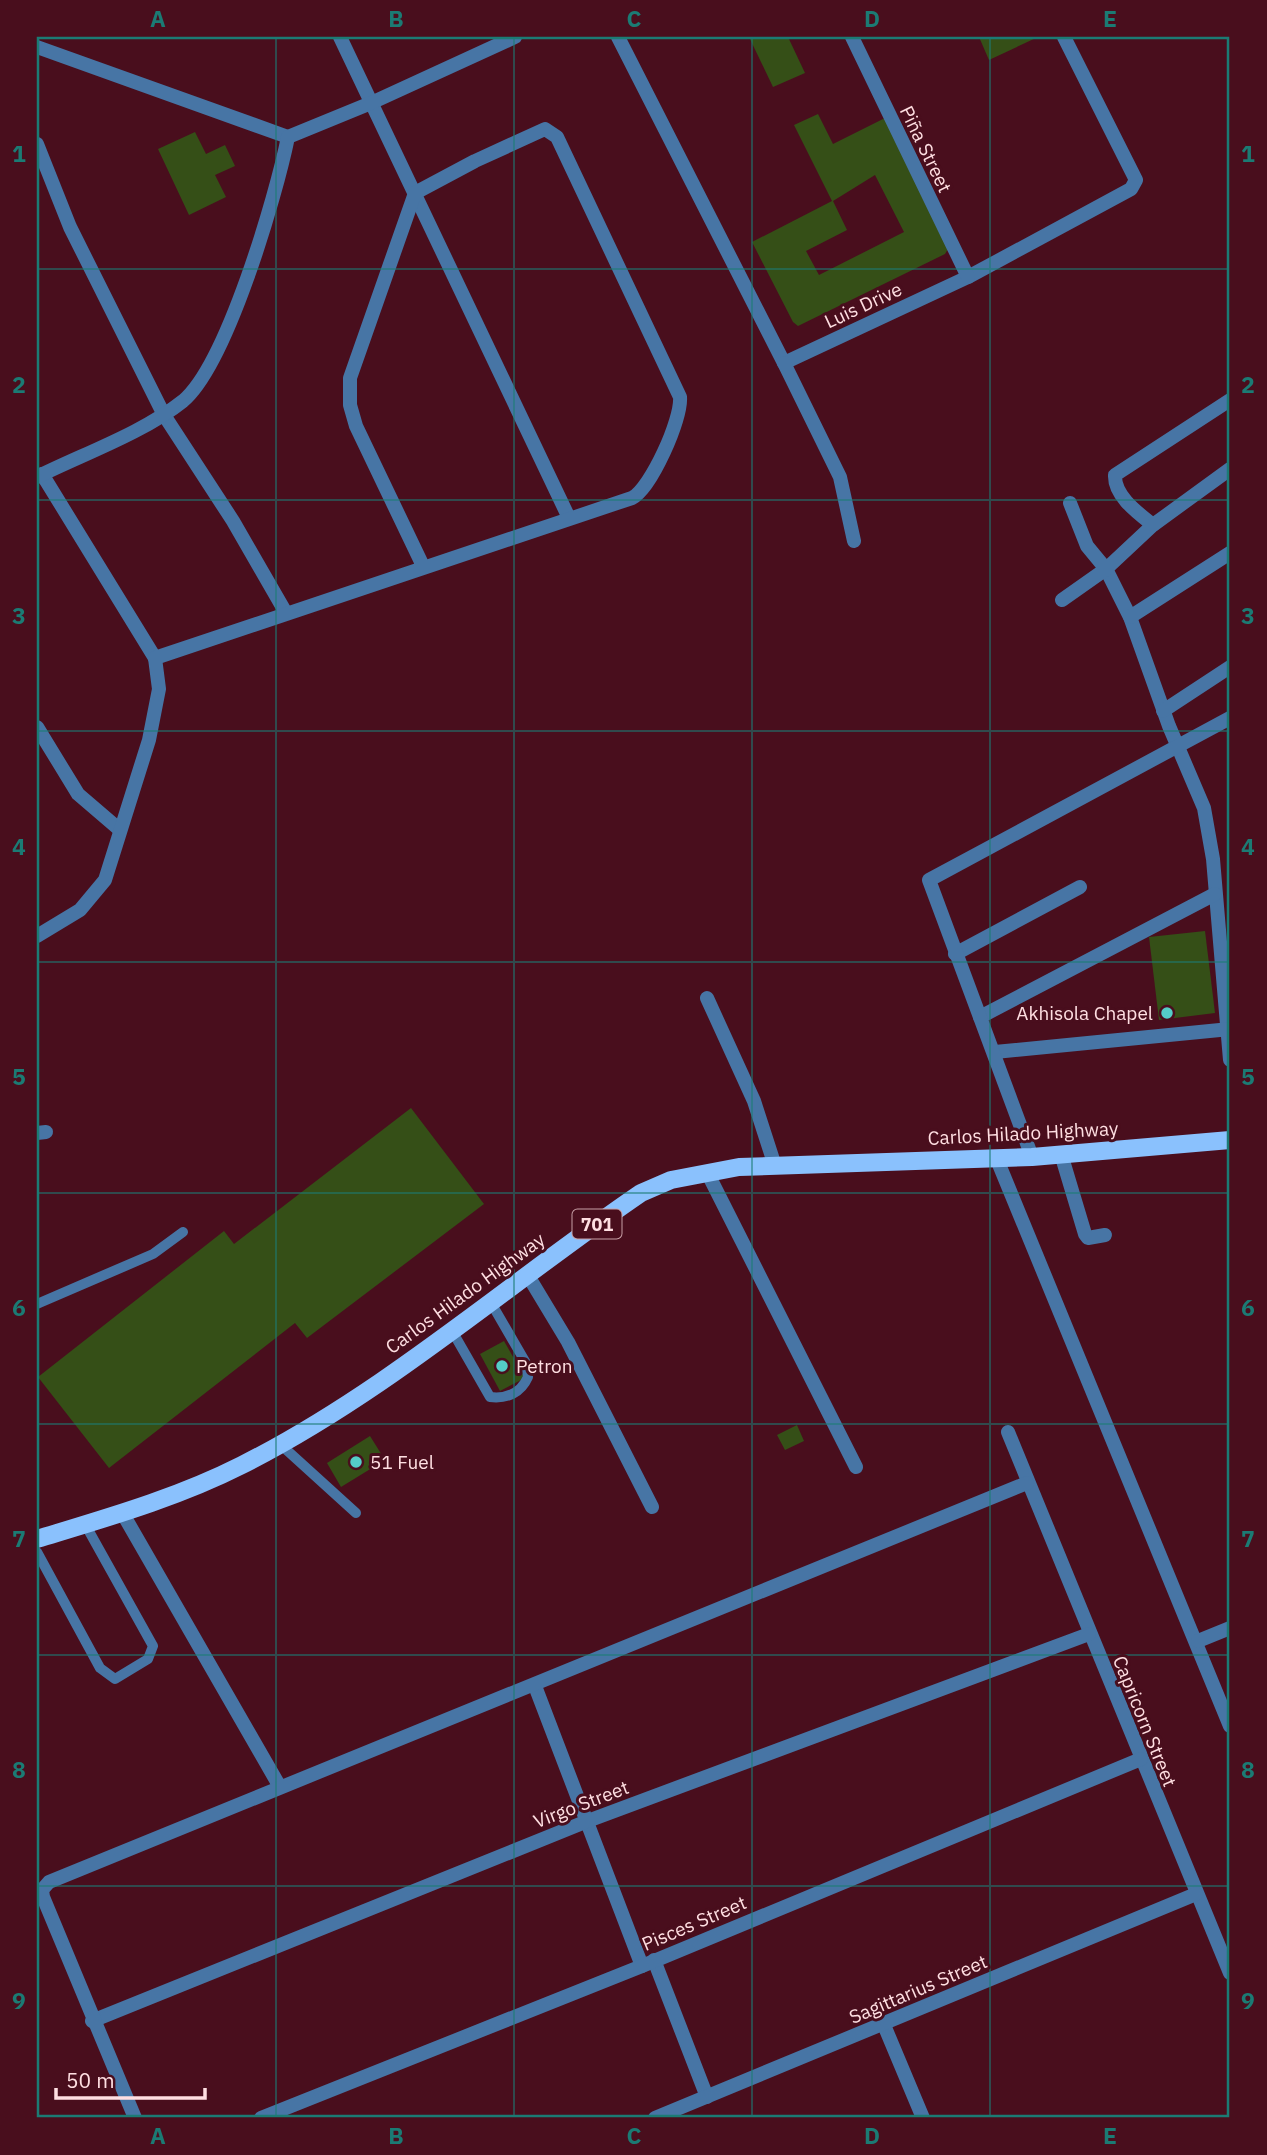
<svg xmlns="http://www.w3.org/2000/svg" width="1267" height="2155" viewBox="0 0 1267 2155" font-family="'IBM Plex Sans',sans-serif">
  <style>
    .building { fill: #354f17; fill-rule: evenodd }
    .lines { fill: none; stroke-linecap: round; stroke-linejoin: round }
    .service { stroke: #4775a5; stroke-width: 10 }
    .minor { stroke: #4775a5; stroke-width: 14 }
    .primary { stroke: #8ac1fd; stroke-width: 18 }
    .grid { fill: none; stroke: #1b7b74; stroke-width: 2; stroke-opacity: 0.55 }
    .poi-dot { fill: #54cdc8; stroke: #490e1d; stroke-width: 2.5 }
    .labels { text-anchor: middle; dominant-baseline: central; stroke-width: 6; stroke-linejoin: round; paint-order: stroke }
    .shield { fill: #490e1d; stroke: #c8a0a7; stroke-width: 2 }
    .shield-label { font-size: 18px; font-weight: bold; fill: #ffdfe2 }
    .street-label { font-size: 19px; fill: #ffdfe2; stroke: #490e1d }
    .poi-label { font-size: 19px; fill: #ffdfe2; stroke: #490e1d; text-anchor: start }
    .neatline { fill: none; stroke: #1b7b74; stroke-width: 2.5 }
    .grid-label { font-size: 23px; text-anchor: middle; font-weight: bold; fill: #1b7b74 }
  </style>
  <rect width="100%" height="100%" fill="#490e1d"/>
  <g class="building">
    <polygon points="749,37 788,37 805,73 773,87"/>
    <polygon points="979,37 1038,37 989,60"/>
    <path d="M818,114L833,144L885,118L948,249L945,254L798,326L793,322L752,242L832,201L794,125ZM875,175L904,232L819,275L806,251L847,230L833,201Z"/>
    <polygon points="195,132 206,154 225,145 235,166 215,175 226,197 189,215 158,149"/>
    <polygon points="1205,931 1215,1013 1159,1020 1149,937"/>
    <polygon points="411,1108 484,1204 307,1338 295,1323 109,1468 38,1377 224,1231 234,1244"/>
    <polygon points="504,1341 525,1378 500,1391 480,1354"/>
    <polygon points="797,1425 804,1441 785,1450 777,1435"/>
    <polygon points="370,1436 385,1460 341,1487 327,1463"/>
  </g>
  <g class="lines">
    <g class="service">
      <polyline points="37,1304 153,1254 183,1232"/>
      <path d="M451,1329L490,1397C507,1399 521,1393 528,1377L526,1363L490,1301"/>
      <polyline points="280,1444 356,1513"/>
      <polyline points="37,1552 100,1668 115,1679 148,1659 153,1646 85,1524"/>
    </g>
    <g class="minor">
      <polyline points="340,37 569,518"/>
      <polyline points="618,37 784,363 968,277 1131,189 1136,180 1064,37"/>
      <polyline points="852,37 968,277"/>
      <polyline points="37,47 288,137"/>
      <polyline points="37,144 70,227 164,415 233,521 286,613"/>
      <polyline points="784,363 840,477 854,541"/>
      <polyline points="42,474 155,658"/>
      <path d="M37,477C83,454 143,433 183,401C227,364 276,196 288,137L371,103L515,37"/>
      <polyline points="1070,503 1087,546 1106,569 1130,617 1169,726 1204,808 1213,859 1230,1060"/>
      <path d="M1153,525C1138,513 1114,496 1115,475L1230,400"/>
      <polyline points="1062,600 1106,569 1153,525 1230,469"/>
      <polyline points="1130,617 1230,553"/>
      <polyline points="1163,711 1230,667"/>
      <polyline points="37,727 78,794 120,830"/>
      <path d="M37,936L80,910L105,880L149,740L159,689L155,658L632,498C651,488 682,419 680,397L557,137L545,129L475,161L415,193L350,378V405L356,426L423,566"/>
      <polyline points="955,954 1080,887"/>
      <polyline points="707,998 754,1101 775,1166"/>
      <polyline points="980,1017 1215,894"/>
      <polyline points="995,1052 1230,1029"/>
      <polyline points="37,1133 46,1132"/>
      <polyline points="1061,1154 1085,1234 1088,1238 1105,1235"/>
      <polyline points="996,1157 1230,1726"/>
      <polyline points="1032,1157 929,880 1230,718"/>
      <polyline points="707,1172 856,1467"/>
      <polyline points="527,1274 568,1342 652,1507"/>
      <polyline points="1008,1432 1230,1973"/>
      <polyline points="123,1514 280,1787"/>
      <polyline points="1198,1641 1230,1628"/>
      <polyline points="535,1686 642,1966"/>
      <polyline points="654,1960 707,2097"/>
      <polyline points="92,2021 585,1822 1089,1634"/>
      <polyline points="884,2025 923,2118"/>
      <polyline points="135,2118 43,1897 42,1890 49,1882 1027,1483"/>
      <polyline points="261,2118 642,1966 1141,1759"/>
      <polyline points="655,2118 1196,1894"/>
    </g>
    <path class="primary" d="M37,1539C106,1518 177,1498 242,1465C385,1393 509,1283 641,1193L671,1180L739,1167L1032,1157L1230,1140"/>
  </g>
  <path class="grid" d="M276,37V2118M514,37V2118M752,37V2118M990,37V2118M37,269H1230M37,500H1230M37,731H1230M37,962H1230M37,1193H1230M37,1424H1230M37,1655H1230M37,1886H1230"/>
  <g class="poi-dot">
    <circle cx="1167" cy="1013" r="7"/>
    <circle cx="502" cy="1366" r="7"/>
    <circle cx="356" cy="1462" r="7"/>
  </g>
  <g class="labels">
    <rect class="shield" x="572.5" y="1209.5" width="49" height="29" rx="5"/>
    <g class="shield-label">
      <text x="597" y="1224">701</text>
    </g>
    <g class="street-label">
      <text transform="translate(926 149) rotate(64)">Piña Street</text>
      <text transform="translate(863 305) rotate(-25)">Luis Drive</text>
      <text transform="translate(1023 1133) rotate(-3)">Carlos Hilado Highway</text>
      <text transform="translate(465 1293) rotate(-36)">Carlos Hilado Highway</text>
      <text transform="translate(1145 1721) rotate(68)">Capricorn Street</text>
      <text transform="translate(581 1804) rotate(-21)">Virgo Street</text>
      <text transform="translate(694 1923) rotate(-23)">Pisces Street</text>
      <text transform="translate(918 1989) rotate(-23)">Sagittarius Street</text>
    </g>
    <g class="poi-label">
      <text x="1153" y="1013" text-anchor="end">Akhisola Chapel</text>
      <text x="516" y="1366">Petron</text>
      <text x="370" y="1462">51 Fuel</text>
    </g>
  </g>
  <rect width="1267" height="2155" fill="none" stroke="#490e1d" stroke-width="77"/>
  <path d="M56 2088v10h149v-10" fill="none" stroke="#ffdfe2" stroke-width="3.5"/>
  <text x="66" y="2088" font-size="21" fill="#ffdfe2" stroke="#490e1d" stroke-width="5" paint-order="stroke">50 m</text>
  <rect x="38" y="38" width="1190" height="2078" class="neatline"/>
  <g class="grid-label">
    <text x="158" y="27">A</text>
    <text x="396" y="27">B</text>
    <text x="634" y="27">C</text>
    <text x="872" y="27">D</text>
    <text x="1110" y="27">E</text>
    <text x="19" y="162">1</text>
    <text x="1248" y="162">1</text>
    <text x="19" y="393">2</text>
    <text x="1248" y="393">2</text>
    <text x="19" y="624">3</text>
    <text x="1248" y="624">3</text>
    <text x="19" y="855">4</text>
    <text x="1248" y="855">4</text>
    <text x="19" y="1085">5</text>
    <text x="1248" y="1085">5</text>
    <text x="19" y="1316">6</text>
    <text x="1248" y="1316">6</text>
    <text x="19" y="1547">7</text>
    <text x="1248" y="1547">7</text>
    <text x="19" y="1778">8</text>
    <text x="1248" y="1778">8</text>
    <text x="19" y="2009">9</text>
    <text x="1248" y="2009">9</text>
    <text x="158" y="2144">A</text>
    <text x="396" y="2144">B</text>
    <text x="634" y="2144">C</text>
    <text x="872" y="2144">D</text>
    <text x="1110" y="2144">E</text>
  </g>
</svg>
